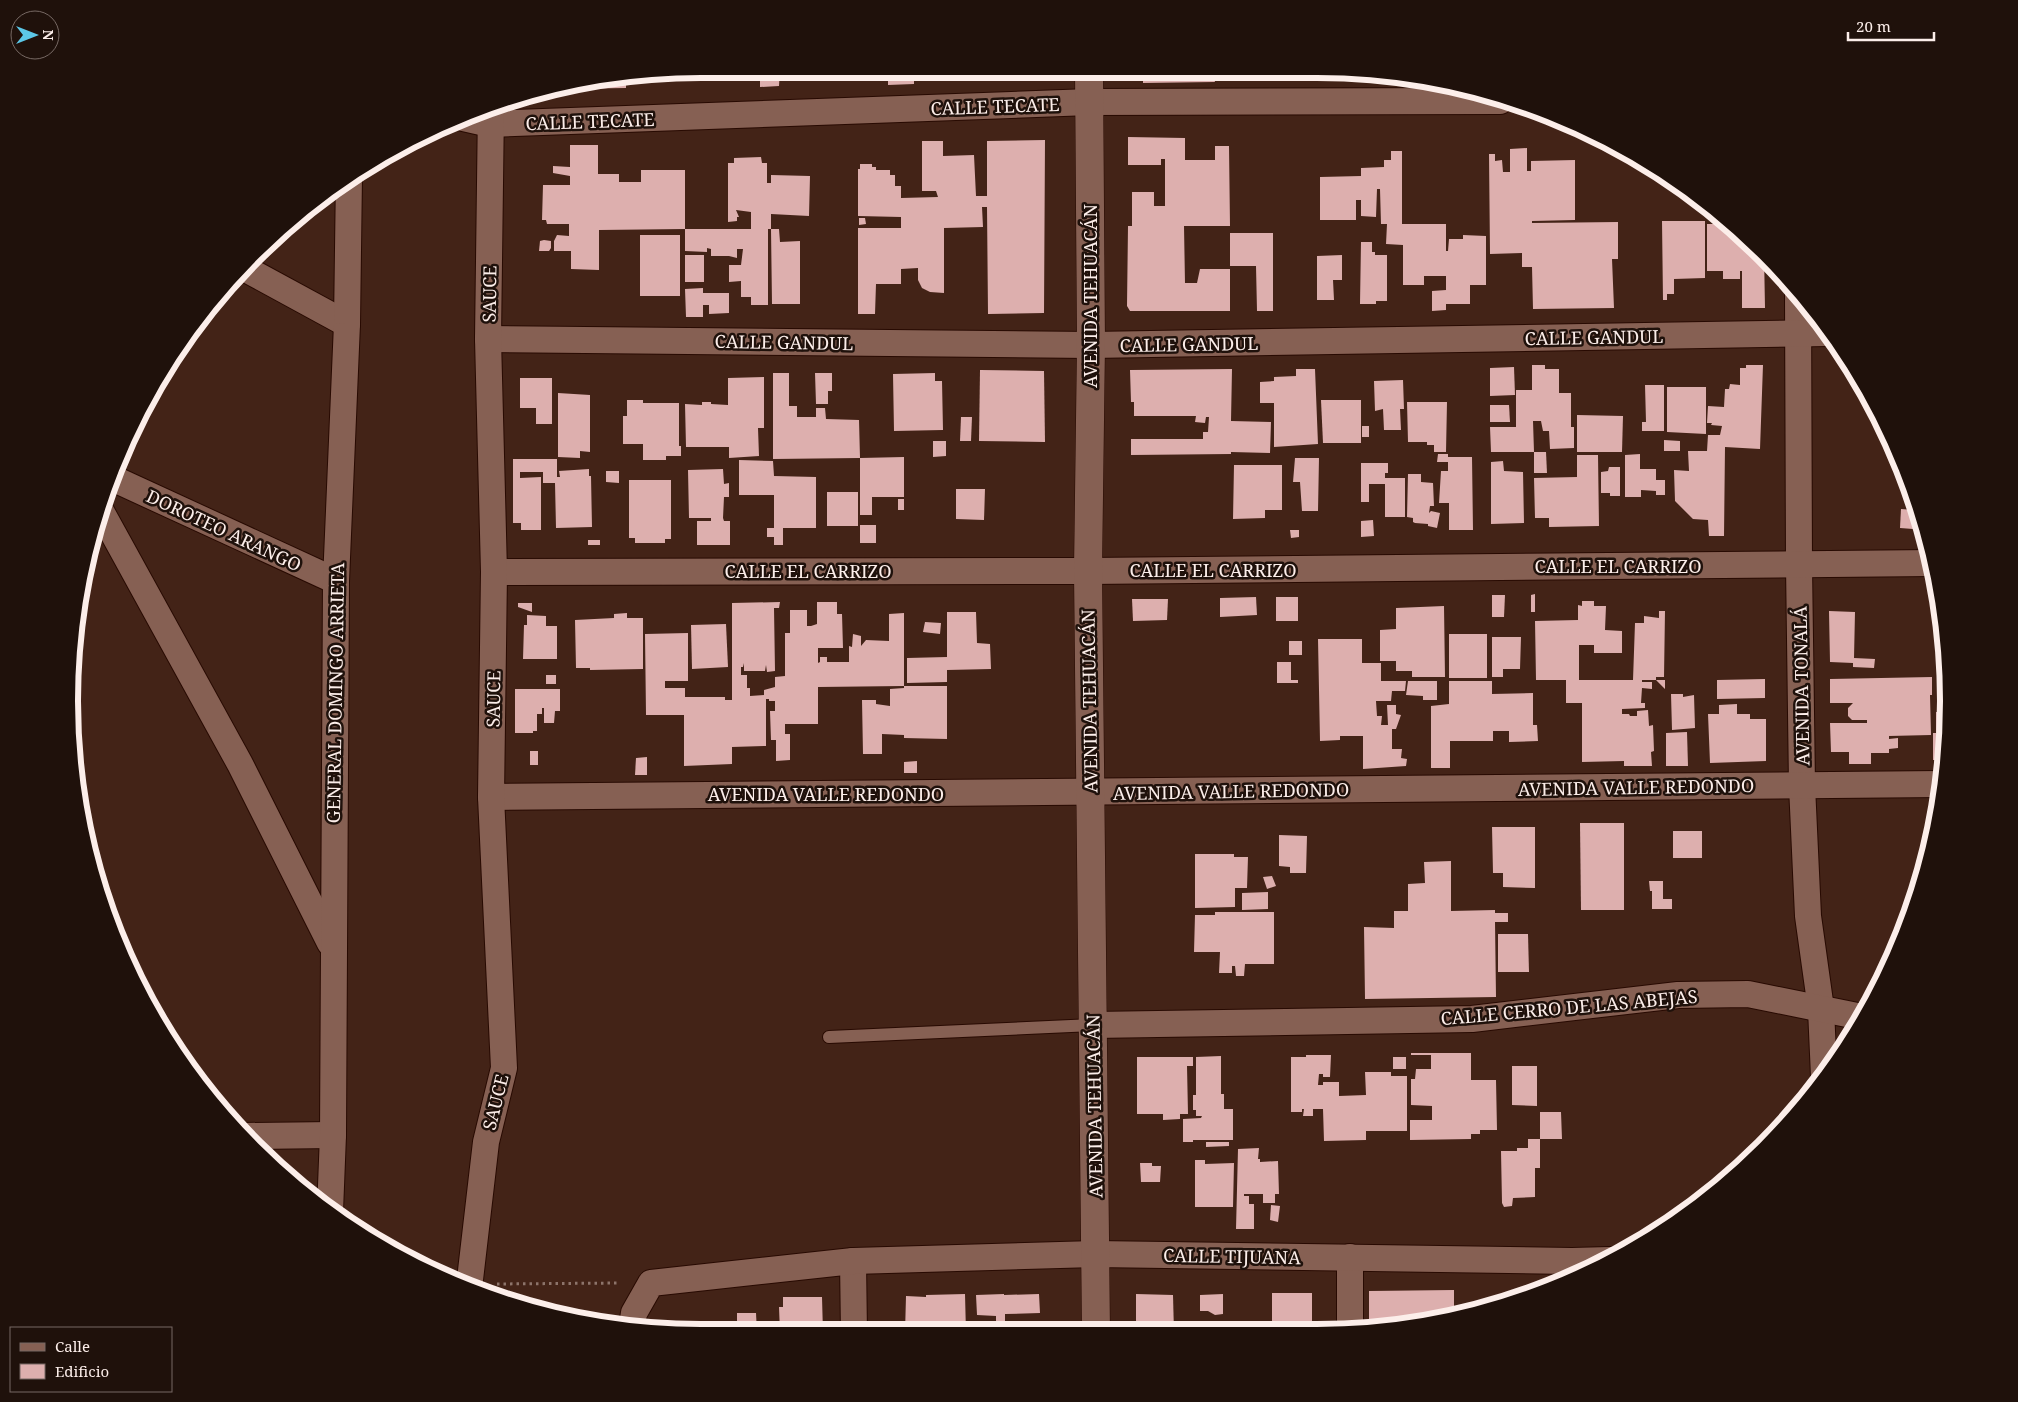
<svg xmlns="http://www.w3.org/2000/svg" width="2018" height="1402" viewBox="0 0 2018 1402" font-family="'Noto Serif',serif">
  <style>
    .building { fill: #ddafae }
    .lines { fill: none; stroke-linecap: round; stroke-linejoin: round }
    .service-casing { stroke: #280a02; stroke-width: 14 }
    .minor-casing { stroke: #280a02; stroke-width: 28 }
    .tertiary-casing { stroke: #280a02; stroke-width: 29 }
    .path { stroke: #8d746b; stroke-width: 3; stroke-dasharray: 2.5 4; stroke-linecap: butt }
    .service { stroke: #866053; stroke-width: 12 }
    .minor { stroke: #866053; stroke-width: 26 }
    .tertiary { stroke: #866053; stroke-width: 28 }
    .labels { text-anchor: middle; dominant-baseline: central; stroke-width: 5; stroke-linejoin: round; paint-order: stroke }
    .street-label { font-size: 18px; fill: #fceeea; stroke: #1f110b }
    .rim { fill: none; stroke: #fceeea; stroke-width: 6 }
  </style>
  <rect width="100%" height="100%" fill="#432317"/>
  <g class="building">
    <polygon points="760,69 780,69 779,86 760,87"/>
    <polygon points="888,69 914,69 914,84 888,85"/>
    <polygon points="1143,69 1214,69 1213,75 1215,82 1143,83"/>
    <polygon points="1257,69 1278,69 1278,79 1257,80"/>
    <polygon points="675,72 675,81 630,81 630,78"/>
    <polygon points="623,79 626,79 626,88 560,89"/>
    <polygon points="1128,137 1185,138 1185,160 1215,160 1215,146 1229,146 1230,226 1184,226 1185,283 1197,283 1200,269 1230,269 1230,311 1130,311 1127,306 1128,226 1132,226 1132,192 1154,192 1154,206 1165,206 1165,159 1161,159 1161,165 1128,165"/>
    <polygon points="1045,140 1044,313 988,314 987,207 982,207 983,227 944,228 944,293 930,292 922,288 918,280 918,268 901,269 901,284 876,284 875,314 858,314 858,228 901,228 901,217 858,216 858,169 860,169 860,164 872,164 872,167 876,167 876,170 890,170 890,175 895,175 895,186 901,186 901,198 938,197 936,191 922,191 922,141 943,141 943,156 974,155 976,196 987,196 987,141"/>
    <polygon points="570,145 598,145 598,174 619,174 619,182 641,182 641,170 685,170 685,229 751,229 751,212 736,210 739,217 737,217 737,221 728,222 728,163 734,163 734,158 761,157 762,163 767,163 767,183 771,183 771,175 810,176 809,216 771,214 771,229 768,229 768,305 751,305 751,297 741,297 741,281 729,282 729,265 741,265 743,249 737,249 737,258 729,256 711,256 711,249 707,248 707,252 685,251 685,229 599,230 599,270 571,269 571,251 554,251 554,241 557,235 569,236 569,224 547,224 546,220 542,220 543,185 570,185 570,176 553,173 553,166 570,167"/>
    <polygon points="1527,148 1527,171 1531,171 1531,161 1575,160 1575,220 1532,221 1532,223 1618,222 1618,259 1612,259 1614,308 1533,309 1532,267 1522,267 1522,253 1490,254 1489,154 1495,154 1495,161 1502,160 1503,172 1510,172 1510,149"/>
    <polygon points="1391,151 1402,151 1402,224 1446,224 1446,251 1448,251 1449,239 1463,239 1463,235 1486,236 1486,285 1470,285 1470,304 1446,304 1446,310 1432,311 1432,291 1446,290 1446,276 1424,276 1424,285 1403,285 1403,245 1386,244 1387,224 1381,224 1380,189 1377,189 1376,217 1361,216 1361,200 1356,200 1356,220 1320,220 1320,177 1361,176 1361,168 1384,167 1384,160 1391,160"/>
    <polygon points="859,218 865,218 866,224 859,225"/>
    <polygon points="1662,221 1705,221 1705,278 1674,279 1674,294 1667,294 1667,300 1663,300"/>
    <polygon points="1707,224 1730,224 1764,254 1765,308 1742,308 1742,271 1740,271 1740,279 1723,279 1723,271 1707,271"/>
    <polygon points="771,229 779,229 780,242 800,241 800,304 772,304"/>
    <polygon points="1230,233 1273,233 1273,311 1257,311 1256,266 1230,266"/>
    <rect x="640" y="235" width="40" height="61"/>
    <polygon points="544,240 551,241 551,248 549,251 539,251 540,241"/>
    <polygon points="1361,242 1372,242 1372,252 1375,252 1375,255 1387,255 1387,301 1376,301 1376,304 1360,304"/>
    <rect x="685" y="255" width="19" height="27"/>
    <polygon points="1342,255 1342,280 1333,280 1334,300 1317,300 1317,256"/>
    <polygon points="703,288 703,293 729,293 729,313 709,314 709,305 703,305 703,317 686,317 685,289"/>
    <polygon points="1532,365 1545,365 1545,369 1559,369 1559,393 1571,393 1571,427 1574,427 1574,448 1550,449 1549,431 1543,431 1541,421 1533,421 1534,452 1491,452 1490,427 1516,427 1516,390 1532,390"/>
    <polygon points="1746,365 1763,365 1760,449 1725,447 1724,536 1709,536 1708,520 1693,519 1675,501 1674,470 1689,471 1688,451 1707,451 1708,435 1720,435 1722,426 1711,425 1712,423 1707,423 1708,406 1724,407 1725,389 1729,389 1730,384 1740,385 1740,368 1746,368"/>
    <polygon points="1514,367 1515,395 1490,396 1490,368"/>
    <polygon points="1232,369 1231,421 1271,422 1270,453 1231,452 1231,454 1131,455 1131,439 1203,439 1203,432 1208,432 1209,417 1206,417 1205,423 1195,422 1196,416 1134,416 1134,402 1131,402 1130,370"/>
    <polygon points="1296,369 1315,369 1318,444 1274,447 1274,403 1260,403 1260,382 1274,381 1274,377 1296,376"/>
    <polygon points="980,370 1044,371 1045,442 979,441"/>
    <polygon points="773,373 789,373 789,406 797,406 797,417 816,417 816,408 825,408 826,419 859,420 860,458 773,459"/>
    <polygon points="815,373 832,373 832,391 828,391 828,404 816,404"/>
    <polygon points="935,373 935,381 942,381 943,430 894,431 893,374"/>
    <polygon points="764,377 764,428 758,428 759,456 729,458 729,447 686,447 685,404 702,405 702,402 711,402 711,404 728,405 728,378"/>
    <polygon points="520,378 552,378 552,424 536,424 536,408 520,408"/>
    <polygon points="1403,380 1404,409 1400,409 1401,430 1384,430 1383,409 1375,411 1374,381"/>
    <polygon points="1645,385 1664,385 1664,431 1642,431 1642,422 1646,422"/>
    <polygon points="1667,387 1706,387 1706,434 1667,432"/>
    <polygon points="558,393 590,395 590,452 580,451 580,458 558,457"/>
    <polygon points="627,400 643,400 643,403 679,403 679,446 681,446 681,456 666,456 666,460 643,460 643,444 623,444 623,416 627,416"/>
    <polygon points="1321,400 1361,400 1361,443 1323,443"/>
    <polygon points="1407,402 1447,402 1446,452 1434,452 1434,445 1427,445 1427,442 1408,442"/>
    <polygon points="1490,405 1509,405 1510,422 1490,422"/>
    <polygon points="1577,415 1623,416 1622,452 1577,452"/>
    <polygon points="961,417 972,417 971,441 960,441"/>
    <rect x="1362" y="426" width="7" height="11"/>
    <polygon points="1664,440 1680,441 1680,451 1664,451"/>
    <polygon points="933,441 946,441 946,456 933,457"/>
    <polygon points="1534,452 1546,452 1547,473 1534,473"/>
    <polygon points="1438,454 1448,454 1448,457 1472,457 1473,530 1449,530 1449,503 1439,503 1441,471 1448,471 1448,462 1437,462"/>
    <polygon points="1640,454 1640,469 1656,469 1656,480 1665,480 1665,495 1656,495 1656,491 1641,490 1641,497 1625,497 1625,455"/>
    <polygon points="1577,455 1598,455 1599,526 1549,527 1549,518 1535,518 1534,478 1577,477"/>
    <polygon points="904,457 904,497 872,497 872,515 860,515 860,458"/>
    <polygon points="1295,458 1319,458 1318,511 1302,511 1300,482 1293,482"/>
    <polygon points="513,459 557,459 557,477 560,477 559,471 589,469 589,476 591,476 592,527 556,528 555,483 543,483 543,472 520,472 520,478 541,477 541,530 521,530 521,523 513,523"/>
    <polygon points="739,460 773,461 774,476 816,477 816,528 783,528 783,545 774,545 774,537 767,537 767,528 774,528 774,495 739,495"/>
    <polygon points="1503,461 1504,471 1523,472 1524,523 1491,524 1491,462"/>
    <polygon points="1361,463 1388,463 1388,473 1385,473 1385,478 1405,478 1405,517 1385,517 1385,484 1369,484 1369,502 1361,502"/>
    <polygon points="1234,465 1282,465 1282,510 1265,510 1265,518 1233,519"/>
    <polygon points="1609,467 1620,467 1620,496 1610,496 1610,493 1601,493 1601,472 1608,471"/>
    <polygon points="723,469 724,484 729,483 729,497 724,497 723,518 724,521 730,521 730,545 697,545 697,521 711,521 711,518 689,518 688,470"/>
    <polygon points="606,471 619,471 619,483 606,482"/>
    <polygon points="1408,474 1421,474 1421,482 1433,483 1434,506 1430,506 1429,513 1431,511 1440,513 1437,528 1428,526 1428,524 1415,523 1413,522 1413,518 1407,517"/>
    <polygon points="629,480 671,480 671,539 665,539 665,543 635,543 635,538 629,538"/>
    <polygon points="956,489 985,489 984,520 956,519"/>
    <rect x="827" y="492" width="31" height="34"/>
    <rect x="898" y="499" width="6" height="11"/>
    <polygon points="1901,509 1914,510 1913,529 1900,528"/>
    <polygon points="1373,520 1374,536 1361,537 1361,521"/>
    <rect x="860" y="525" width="16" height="18"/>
    <polygon points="1290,530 1299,530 1299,537 1291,538"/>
    <rect x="588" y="540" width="12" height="5"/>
    <polygon points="1535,594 1535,612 1531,612 1531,595"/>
    <polygon points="1492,595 1505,595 1504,617 1492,617"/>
    <polygon points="1256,597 1257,615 1220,617 1220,598"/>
    <rect x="1276" y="597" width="22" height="24"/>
    <polygon points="1132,599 1168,599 1167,620 1133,621"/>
    <polygon points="1582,601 1594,601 1594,606 1606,606 1605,630 1622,631 1622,653 1594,653 1594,645 1579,645 1579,680 1633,680 1635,623 1644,623 1644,616 1659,618 1659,611 1665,611 1664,677 1656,677 1656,680 1665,680 1665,689 1656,680 1642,680 1642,682 1652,682 1652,689 1642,688 1641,703 1645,703 1645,708 1622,709 1622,714 1629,714 1630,716 1637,716 1637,711 1648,710 1649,726 1653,725 1654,751 1651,752 1652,766 1624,766 1624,761 1582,762 1582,703 1566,703 1566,680 1536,680 1535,621 1578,620 1578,605 1582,606"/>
    <polygon points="780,602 779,608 774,608 775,671 767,672 766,665 765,671 744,671 744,663 743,667 741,667 741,675 747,675 747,688 750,688 750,696 764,695 764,690 775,687 775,677 785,676 785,633 790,633 790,610 807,610 807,626 811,626 817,624 817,602 837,602 837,614 842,614 843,648 818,648 818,663 820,662 820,657 827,657 827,662 849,662 849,646 852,647 853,634 861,636 861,646 866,640 889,641 889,614 904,613 904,686 947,686 947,739 904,738 904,735 882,734 882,754 863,754 862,700 876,700 876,704 890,706 890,689 904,688 904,686 818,687 818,724 785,724 785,734 790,734 790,760 776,761 776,740 771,740 770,711 775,711 775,701 769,701 769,699 766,699 766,746 732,747 732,764 684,766 684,715 646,715 645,634 688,633 688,681 665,681 665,688 685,688 685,697 725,697 725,700 732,700 732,603"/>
    <polygon points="518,603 532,603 532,612 518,607"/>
    <polygon points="1444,606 1445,677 1412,677 1412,671 1396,671 1396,661 1380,661 1380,630 1396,629 1396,608"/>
    <polygon points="1829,611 1855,612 1854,658 1875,659 1874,668 1853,667 1853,663 1830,662"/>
    <polygon points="947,612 976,612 977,643 990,644 991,669 947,670 947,682 907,683 907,658 947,657"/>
    <polygon points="627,613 627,618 643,618 643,669 590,670 590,668 576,668 575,620 614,618 614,614"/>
    <polygon points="527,615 546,616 546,626 557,626 557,659 523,659 524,625 527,625"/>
    <polygon points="925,622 941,623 940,634 923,632"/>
    <polygon points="726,624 728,667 692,669 691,625"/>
    <rect x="1449" y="634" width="38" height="44"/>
    <polygon points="1492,637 1521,637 1520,669 1503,669 1503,677 1492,677"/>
    <polygon points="1318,639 1362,639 1362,663 1381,663 1381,681 1406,681 1405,691 1392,691 1391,701 1376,701 1377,716 1382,716 1381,725 1388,725 1387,705 1396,705 1396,714 1401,715 1396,729 1392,729 1392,749 1402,749 1401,758 1407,759 1406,766 1363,769 1363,736 1340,736 1340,740 1320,741"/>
    <rect x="1289" y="641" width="13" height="14"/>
    <polygon points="1277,662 1291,662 1291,680 1298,680 1298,683 1277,683"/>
    <rect x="546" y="675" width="10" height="9"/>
    <polygon points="1932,677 1932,695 1930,695 1931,735 1889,736 1889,739 1898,738 1898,748 1889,749 1889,753 1871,753 1871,764 1849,764 1849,752 1831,752 1830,723 1867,723 1867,720 1852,720 1848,716 1848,708 1853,703 1830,703 1830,679"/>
    <polygon points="1765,679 1765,698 1717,699 1717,680"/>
    <polygon points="1408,681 1437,681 1437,700 1423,700 1423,696 1406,695"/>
    <polygon points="1449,681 1492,681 1492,694 1533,693 1533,725 1537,725 1538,741 1509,742 1509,731 1493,731 1493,741 1450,741 1450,768 1431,768 1431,706 1449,704"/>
    <polygon points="515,689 560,689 560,711 555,711 554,723 544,723 544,708 542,708 542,714 537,714 537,731 533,731 533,733 515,733"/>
    <polygon points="1671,694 1683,694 1683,697 1694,695 1695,728 1672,730"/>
    <polygon points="1737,704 1737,714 1750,714 1750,719 1766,719 1766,761 1710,763 1708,714 1719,714 1719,705"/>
    <polygon points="1936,712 1948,712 1943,760 1933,760 1933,733 1936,733"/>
    <polygon points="1687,732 1688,766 1666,766 1666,733"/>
    <rect x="530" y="751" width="8" height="14"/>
    <polygon points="647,757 647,775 635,775 636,758"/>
    <polygon points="917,761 917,773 904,773 904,762"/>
    <polygon points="1580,823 1624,823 1624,910 1581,910"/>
    <polygon points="1492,827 1535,827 1535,888 1503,887 1503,873 1493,873"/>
    <rect x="1673" y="831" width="29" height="27"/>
    <polygon points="1279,835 1307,836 1306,873 1290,873 1290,867 1279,866"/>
    <polygon points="1195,854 1234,854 1234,857 1248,857 1247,888 1235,888 1235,907 1195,908"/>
    <polygon points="1451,861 1451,911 1495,910 1495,913 1508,913 1508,922 1495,922 1496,997 1365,999 1364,927 1394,928 1394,911 1408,911 1408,884 1425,883 1424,862"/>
    <polygon points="1272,876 1276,886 1267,889 1263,877"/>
    <polygon points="1649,881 1663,881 1663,899 1672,899 1672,909 1652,909 1652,891 1650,891"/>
    <polygon points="1268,892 1268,909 1242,910 1242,893"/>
    <polygon points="1215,912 1274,912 1274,964 1245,964 1244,976 1236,976 1235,966 1232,966 1232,973 1219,973 1220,952 1194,952 1195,915 1215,915"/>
    <polygon points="1498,934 1528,934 1529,972 1498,972"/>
    <polygon points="1411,1053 1471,1053 1471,1080 1496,1080 1497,1130 1480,1130 1480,1134 1471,1134 1471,1139 1410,1140 1410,1120 1432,1120 1432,1106 1411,1105 1411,1079 1415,1079 1416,1069 1431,1069 1431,1055 1411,1055"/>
    <polygon points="1306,1055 1331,1055 1330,1077 1323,1077 1323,1074 1319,1074 1318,1085 1323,1085 1323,1082 1339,1082 1339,1096 1366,1095 1365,1072 1391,1072 1391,1076 1407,1076 1407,1131 1366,1131 1366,1140 1324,1141 1323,1109 1313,1109 1313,1116 1303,1116 1304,1109 1302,1109 1302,1112 1291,1112 1291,1057 1306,1057"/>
    <polygon points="1221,1056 1221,1094 1224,1094 1224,1109 1233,1109 1233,1140 1193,1140 1193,1142 1183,1142 1183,1119 1201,1118 1202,1116 1196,1116 1196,1110 1193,1110 1193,1095 1196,1095 1196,1057"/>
    <polygon points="1137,1057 1193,1057 1193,1066 1187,1066 1188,1114 1180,1114 1180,1119 1163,1120 1163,1114 1137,1114"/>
    <rect x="1393" y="1057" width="13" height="12"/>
    <polygon points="1512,1066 1537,1066 1537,1106 1512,1105"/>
    <polygon points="1540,1112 1561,1112 1562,1139 1540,1139 1540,1168 1535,1168 1535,1197 1513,1198 1512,1206 1504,1207 1502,1203 1501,1151 1517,1151 1517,1148 1528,1148 1528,1139 1540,1139"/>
    <polygon points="1206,1142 1229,1142 1229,1146 1206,1147"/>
    <polygon points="1259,1148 1258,1159 1260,1159 1260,1162 1278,1161 1279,1194 1275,1194 1275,1203 1263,1203 1263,1194 1244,1194 1244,1196 1249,1196 1249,1204 1254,1204 1254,1229 1236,1229 1238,1149"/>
    <polygon points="1195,1160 1205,1160 1205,1164 1234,1163 1233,1207 1195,1207"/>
    <polygon points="1140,1163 1152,1163 1152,1166 1161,1166 1160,1182 1141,1182"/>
    <polygon points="1271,1205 1280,1206 1278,1222 1270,1220"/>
    <polygon points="1454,1290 1454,1316 1440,1321 1404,1325 1404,1322 1390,1323 1390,1326 1369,1328 1369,1291"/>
    <polygon points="1272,1293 1312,1293 1312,1332 1272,1333"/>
    <polygon points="965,1294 966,1333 905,1333 906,1296 926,1297 926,1295"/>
    <polygon points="1004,1294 1004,1295 1039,1294 1040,1313 1005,1314 1005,1328 996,1329 996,1316 977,1315 976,1295"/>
    <polygon points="1136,1294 1173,1295 1174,1333 1136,1333"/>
    <polygon points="1223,1294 1223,1314 1215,1315 1208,1311 1200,1311 1200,1295"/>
    <polygon points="783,1297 822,1297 823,1333 780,1333 779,1307 783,1307"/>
    <polygon points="737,1313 756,1313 757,1333 737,1333"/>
  </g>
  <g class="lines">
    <defs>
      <polyline id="service" points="829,1037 1093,1025"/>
      <g id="minor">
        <polyline points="459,117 490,124 1090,102 1500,101"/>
        <polyline points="244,268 347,324"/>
        <polyline points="1798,295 1799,565 1802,786 1808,916 1821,1009 1824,1076"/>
        <polyline points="488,339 1091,345 1829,333"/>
        <polyline points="112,478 336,581"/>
        <polyline points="102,513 240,764 330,943"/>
        <polyline points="494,572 1088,571 1933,563"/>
        <polyline points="491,797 1941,784"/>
        <polyline points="1093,1025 1472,1019 1678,995 1748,994 1862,1017"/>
        <polyline points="244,1136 333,1135"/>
        <polyline points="330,1211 333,1135 336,581 347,324 349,176"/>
        <polyline points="1350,1257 1350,1330"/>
        <polyline points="853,1261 854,1333"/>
        <polyline points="469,1288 486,1142 504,1068 491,797 494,572 488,339 491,106"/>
        <polyline points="632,1326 634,1313 651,1283 853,1261 1095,1254 1572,1261 1610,1260"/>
      </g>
      <polyline id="tertiary" points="1089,69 1091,345 1088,571 1096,1333"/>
    </defs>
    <use href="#service" class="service-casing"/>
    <use href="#minor" class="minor-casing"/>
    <use href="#tertiary" class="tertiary-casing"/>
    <polyline class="path" points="497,1284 620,1283"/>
    <use href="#service" class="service"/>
    <use href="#minor" class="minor"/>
    <use href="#tertiary" class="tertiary"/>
  </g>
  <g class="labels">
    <g class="street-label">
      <text transform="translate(995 106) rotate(-2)">CALLE TECATE</text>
      <text transform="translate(590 121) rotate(-2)">CALLE TECATE</text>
      <text transform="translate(489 294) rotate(-89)">SAUCE</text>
      <text transform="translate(1090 296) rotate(-90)">AVENIDA TEHUACÁN</text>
      <text transform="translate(1594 337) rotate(-1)">CALLE GANDUL</text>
      <text transform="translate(784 342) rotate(1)">CALLE GANDUL</text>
      <text transform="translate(1189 344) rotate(-1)">CALLE GANDUL</text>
      <text transform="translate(224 530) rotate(25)">DOROTEO ARANGO</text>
      <text x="1618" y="566">CALLE EL CARRIZO</text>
      <text x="1213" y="570">CALLE EL CARRIZO</text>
      <text x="808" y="571">CALLE EL CARRIZO</text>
      <text transform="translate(1801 686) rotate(-91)">AVENIDA TONALÁ</text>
      <text transform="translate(335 693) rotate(-89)">GENERAL DOMINGO ARRIETA</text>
      <text transform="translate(493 699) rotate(-89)">SAUCE</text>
      <text transform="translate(1089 701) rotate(-91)">AVENIDA TEHUACÁN</text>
      <text transform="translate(1636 787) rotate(-1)">AVENIDA VALLE REDONDO</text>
      <text transform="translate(1231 791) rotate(-1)">AVENIDA VALLE REDONDO</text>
      <text x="826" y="794">AVENIDA VALLE REDONDO</text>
      <text transform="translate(1569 1007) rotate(-5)">CALLE CERRO DE LAS ABEJAS</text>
      <text transform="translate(495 1102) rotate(-76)">SAUCE</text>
      <text transform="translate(1094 1106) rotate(-91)">AVENIDA TEHUACÁN</text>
      <text transform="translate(1232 1256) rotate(1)">CALLE TIJUANA</text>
    </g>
  </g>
  <path d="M0 0H2018V1402H0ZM701 78H1317A623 623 0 0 1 1940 701V701A623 623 0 0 1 1317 1324H701A623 623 0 0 1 78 701V701A623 623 0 0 1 701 78Z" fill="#1f110b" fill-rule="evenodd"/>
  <path class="rim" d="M701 78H1317A623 623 0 0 1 1940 701V701A623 623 0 0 1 1317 1324H701A623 623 0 0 1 78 701V701A623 623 0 0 1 701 78Z"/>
  <rect x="10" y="1327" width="162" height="65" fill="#1f110b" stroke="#776964"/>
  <rect x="20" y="1343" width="25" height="8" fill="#866053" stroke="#776964"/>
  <text x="55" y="1352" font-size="15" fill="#fceeea">Calle</text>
  <rect x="20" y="1364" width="25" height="15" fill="#ddafae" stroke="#776964"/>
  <text x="55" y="1377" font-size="15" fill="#fceeea">Edificio</text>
  <g transform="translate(35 35) rotate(90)"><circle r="24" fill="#1f110b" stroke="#776964"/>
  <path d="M0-4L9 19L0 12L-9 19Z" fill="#5cc7e7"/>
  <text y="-8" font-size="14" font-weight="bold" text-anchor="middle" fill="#fceeea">N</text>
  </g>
  <path d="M1848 32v8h86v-8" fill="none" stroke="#fceeea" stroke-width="2.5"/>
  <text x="1856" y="32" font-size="15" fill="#fceeea" stroke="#1f110b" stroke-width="4" paint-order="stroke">20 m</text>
</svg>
